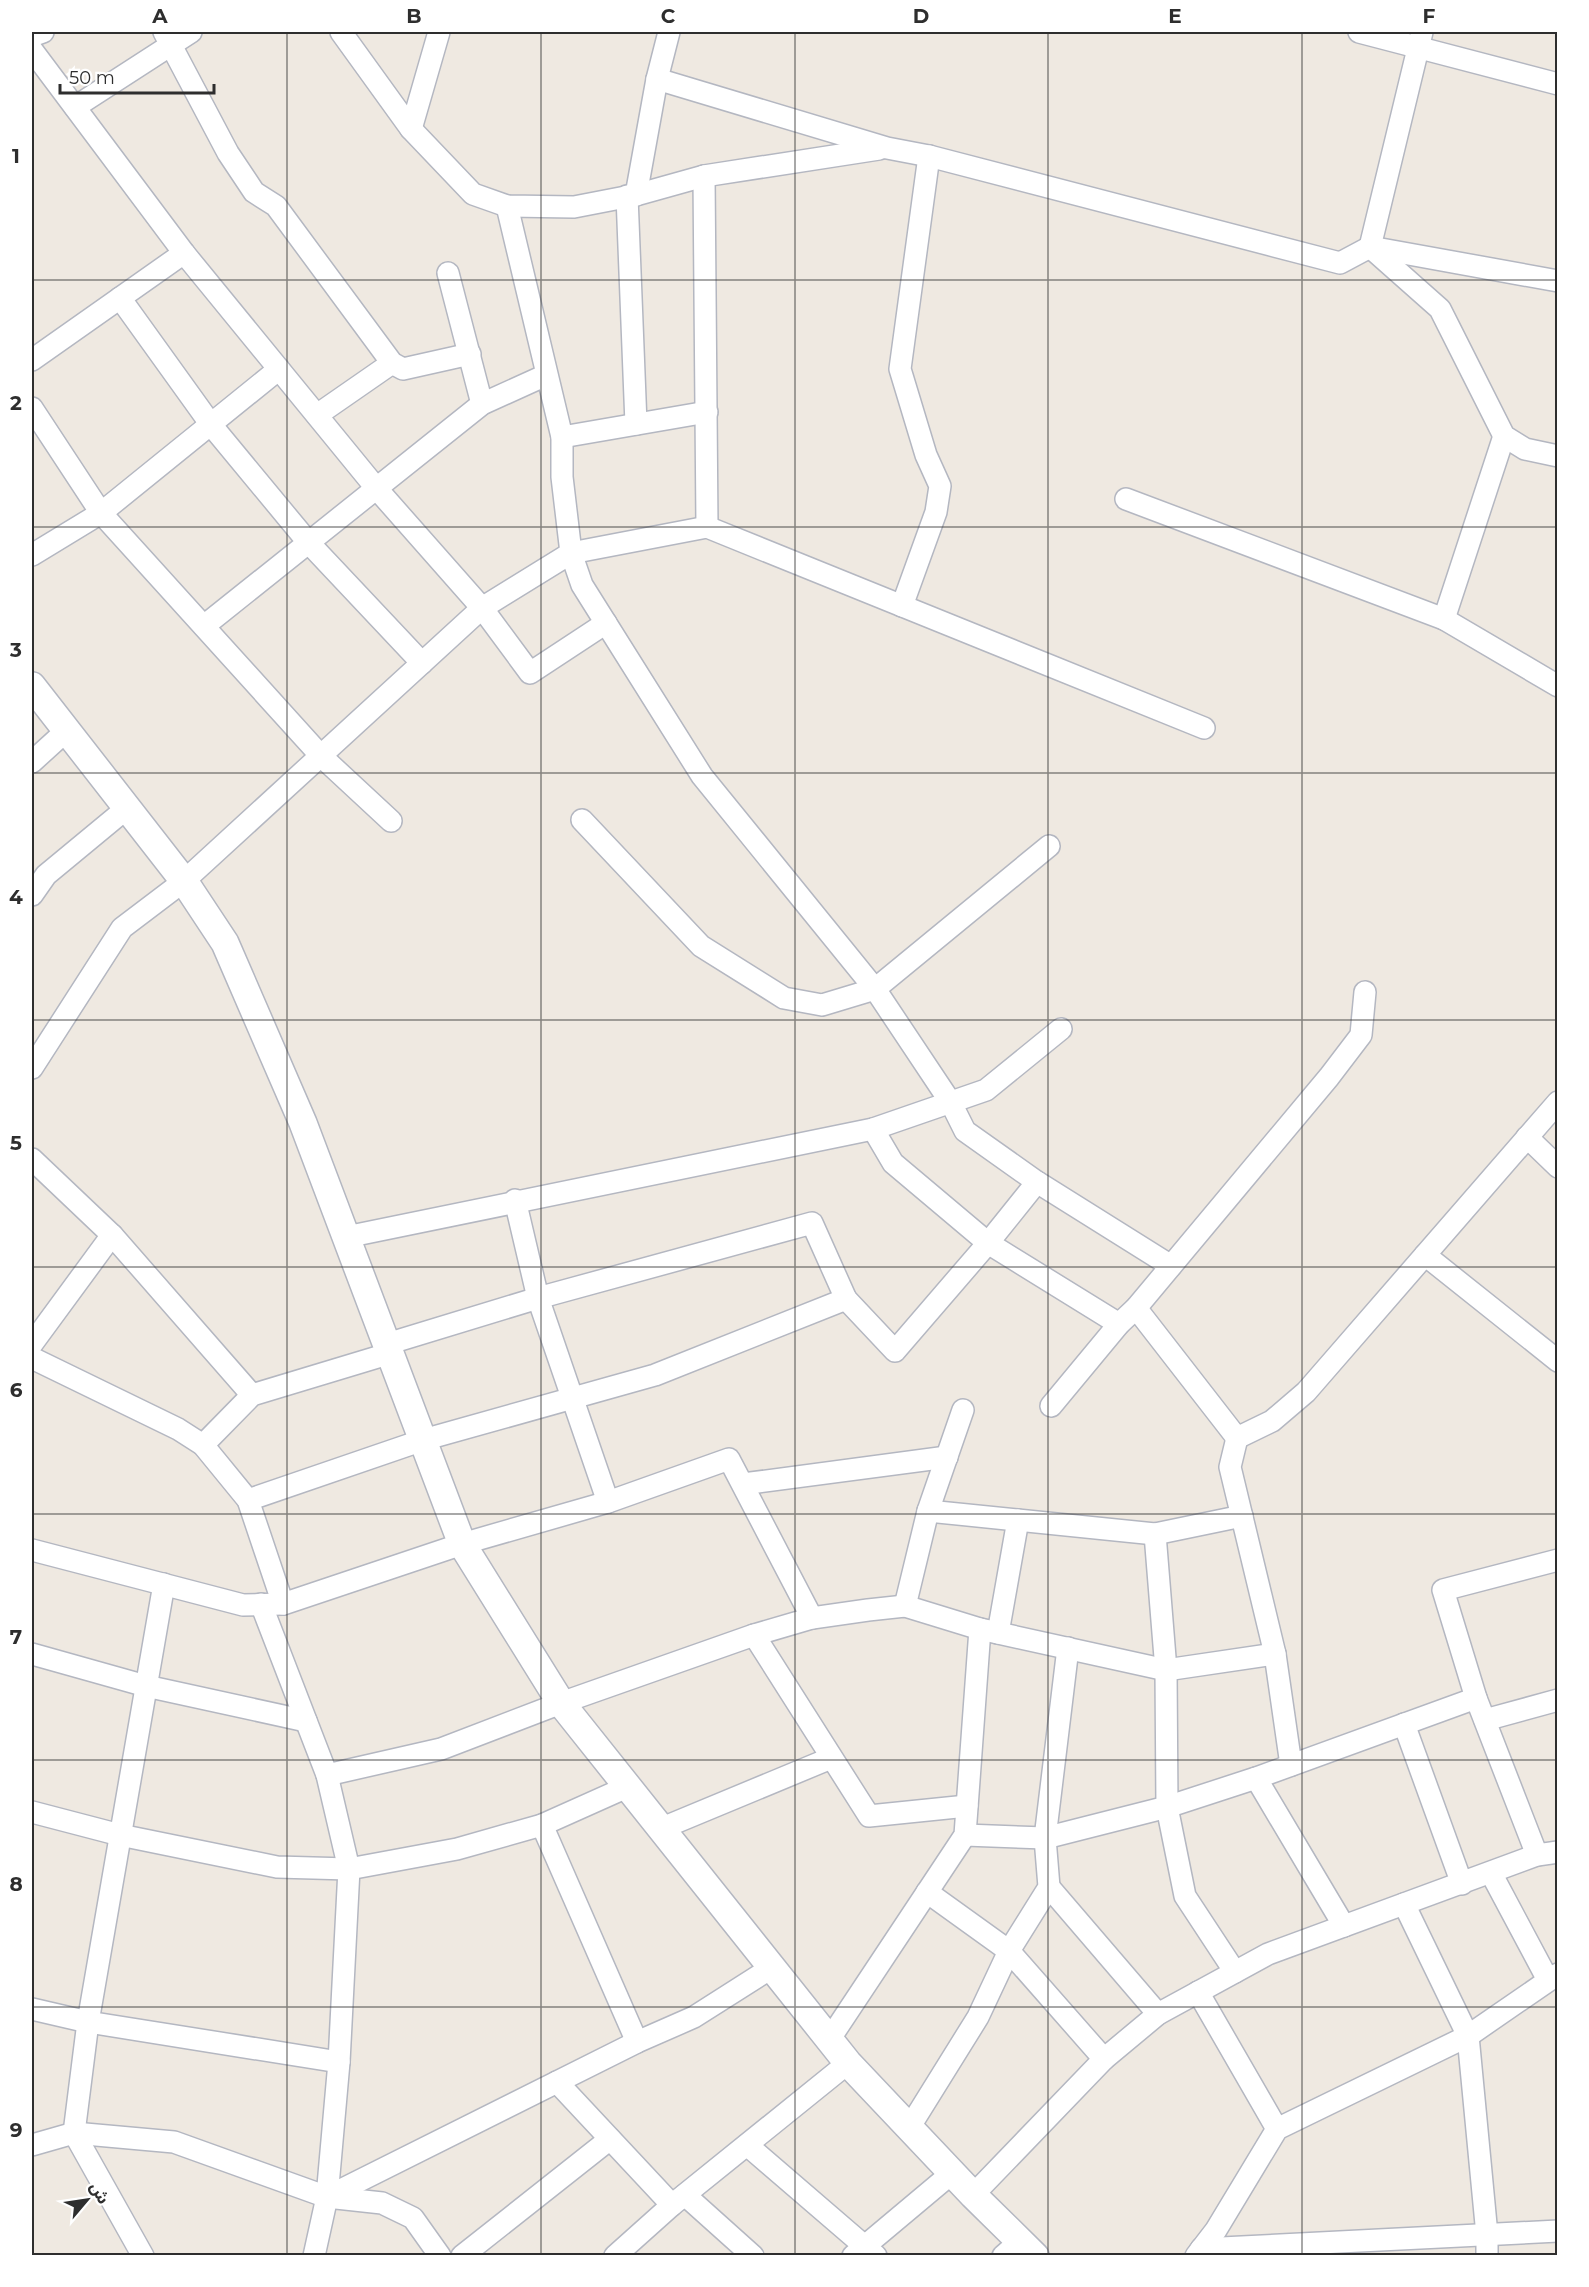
<svg xmlns="http://www.w3.org/2000/svg" width="1589" height="2287" viewBox="0 0 1589 2287" font-family="Montserrat,'Noto Sans Arabic',sans-serif">
  <style>
    .lines { fill: none; stroke-linecap: round; stroke-linejoin: round }
    .minor-casing { stroke: #b4b7c1; stroke-width: 24 }
    .tertiary-casing { stroke: #b4b7c1; stroke-width: 30 }
    .minor { stroke: #fff; stroke-width: 21 }
    .tertiary { stroke: #fff; stroke-width: 27 }
    .grid { fill: none; stroke: #2e2e2e; stroke-width: 1.5; stroke-opacity: 0.55 }
    .neatline { fill: none; stroke: #2e2e2e; stroke-width: 2 }
    .grid-label { font-size: 20px; text-anchor: middle; font-weight: bold; fill: #2e2e2e }
  </style>
  <rect width="100%" height="100%" fill="#efe9e1"/>
  <g class="lines">
    <defs>
      <g id="minor">
        <polyline points="164,32 228,153 254,192 276,206 392,363 403,369 470,354"/>
        <polyline points="341,32 411,129 473,194 507,206 574,207 636,195 704,176 879,149"/>
        <polyline points="1359,32 1558,84"/>
        <polyline points="1422,32 1370,247 1440,309 1504,436 1525,449 1558,456"/>
        <polyline points="32,36 43,32"/>
        <polyline points="32,50 184,253 377,489 482,608 530,673 606,623"/>
        <polyline points="657,79 887,148 929,156 1340,263 1370,247 1558,281"/>
        <polyline points="75,107 191,32"/>
        <polyline points="411,129 439,32"/>
        <polyline points="704,176 707,527"/>
        <polyline points="636,195 657,79 669,32"/>
        <polyline points="627,196 636,424"/>
        <polyline points="507,206 562,437 562,477 571,553 582,585 702,776 875,989 951,1103 965,1131 1037,1182 1171,1266"/>
        <polyline points="448,273 482,404"/>
        <polyline points="120,298 212,426 308,542 422,663"/>
        <polyline points="32,360 184,253"/>
        <polyline points="32,408 101,513 321,756 391,821"/>
        <polyline points="317,415 392,363"/>
        <polyline points="562,437 707,412"/>
        <polyline points="1126,499 1444,619 1558,686"/>
        <polyline points="32,555 101,513 279,369"/>
        <polyline points="902,606 936,512 940,486 926,455 900,369 929,156"/>
        <polyline points="1444,619 1504,436"/>
        <polyline points="204,626 482,404 546,375"/>
        <polyline points="32,762 65,732"/>
        <polyline points="582,820 701,946 784,998 822,1005 875,989 1049,846"/>
        <polyline points="32,895 46,875 127,808"/>
        <polyline points="32,1068 122,928 184,881 482,608 571,553 707,527 1204,728"/>
        <polyline points="873,1129 893,1163 988,1243 1119,1324"/>
        <polyline points="1527,1137 1558,1167"/>
        <polyline points="32,1159 112,1235 252,1395"/>
        <polyline points="515,1200 538,1298 608,1502"/>
        <polyline points="346,1237 873,1129 986,1090 1061,1029"/>
        <polyline points="1425,1255 1558,1361"/>
        <polyline points="1136,1308 1237,1438 1272,1421 1306,1392 1558,1102"/>
        <polyline points="32,1344 112,1235"/>
        <polyline points="387,1344 538,1298 812,1223 846,1299 895,1351 988,1243 1037,1182"/>
        <polyline points="32,1358 178,1429 203,1445 248,1500 283,1604"/>
        <polyline points="1051,1406 1119,1324 1136,1308 1329,1077 1361,1035 1365,992"/>
        <polyline points="1237,1438 1230,1467 1275,1654 1291,1765"/>
        <polyline points="203,1445 252,1395 391,1353"/>
        <polyline points="743,1484 947,1457"/>
        <polyline points="248,1500 423,1440 655,1375 846,1299"/>
        <polyline points="928,1511 1155,1534 1242,1516"/>
        <polyline points="1155,1534 1166,1670 1167,1807 1185,1896 1235,1972"/>
        <polyline points="32,1550 243,1605 283,1604 462,1544 608,1502 729,1459 812,1618"/>
        <polyline points="261,1604 327,1775 349,1869 339,2062 327,2197 314,2256"/>
        <polyline points="905,1606 928,1511 963,1410"/>
        <polyline points="998,1633 1018,1520"/>
        <polyline points="754,1635 869,1816 967,1806"/>
        <polyline points="32,1654 146,1686 306,1721"/>
        <polyline points="1485,1720 1558,1700"/>
        <polyline points="1404,1724 1462,1884"/>
        <polyline points="327,1775 441,1749 561,1703 754,1635 812,1618 868,1610 905,1606 980,1629 1166,1670 1275,1654"/>
        <polyline points="1256,1778 1344,1926"/>
        <polyline points="32,1812 120,1835 277,1867 349,1869 457,1849 542,1825 627,1787"/>
        <polyline points="542,1825 637,2042"/>
        <polyline points="660,1829 831,1758"/>
        <polyline points="965,1835 1045,1838 1167,1807 1256,1778 1476,1698"/>
        <polyline points="1537,1855 1476,1698 1443,1590 1558,1560"/>
        <polyline points="1491,1873 1548,1980"/>
        <polyline points="1049,1887 1158,2014"/>
        <polyline points="927,1892 1009,1951 1104,2059"/>
        <polyline points="1404,1904 1468,2036 1487,2235 1487,2256"/>
        <polyline points="1198,1992 1277,2129"/>
        <polyline points="32,2009 88,2022 339,2062"/>
        <polyline points="829,2040 965,1835 980,1629"/>
        <polyline points="557,2082 672,2205"/>
        <polyline points="909,2128 978,2017 1009,1951 1049,1887 1045,1838 1068,1648"/>
        <polyline points="32,2145 74,2133 174,2142 327,2197 382,2203 413,2218 440,2256"/>
        <polyline points="747,2145 876,2256"/>
        <polyline points="685,2195 753,2256"/>
        <polyline points="973,2195 1104,2059 1158,2014 1268,1954 1537,1855 1558,1852"/>
        <polyline points="327,2197 637,2042 694,2017 771,1968"/>
        <polyline points="1201,2249 1558,2231"/>
        <polyline points="143,2256 74,2133 88,2022 164,1584"/>
        <polyline points="462,2256 610,2139"/>
        <polyline points="615,2256 672,2205 848,2063"/>
        <polyline points="853,2256 952,2173"/>
        <polyline points="1003,2256 1020,2241"/>
        <polyline points="1196,2256 1216,2230 1277,2129 1468,2036 1558,1974"/>
      </g>
      <polyline id="tertiary" points="32,686 184,881 225,943 303,1123 462,1544 561,1703 848,2063 973,2195 1035,2256"/>
    </defs>
    <use href="#minor" class="minor-casing"/>
    <use href="#tertiary" class="tertiary-casing"/>
    <use href="#minor" class="minor"/>
    <use href="#tertiary" class="tertiary"/>
  </g>
  <path class="grid" d="M287,32V2256M541,32V2256M795,32V2256M1048,32V2256M1302,32V2256M32,280H1558M32,527H1558M32,773H1558M32,1020H1558M32,1267H1558M32,1514H1558M32,1760H1558M32,2007H1558"/>
  <rect width="1589" height="2287" fill="none" stroke="#ffffff" stroke-width="66"/>
  <g transform="translate(87 2200) rotate(61)" stroke="#ffffff" stroke-width="4.5" paint-order="stroke">
  <path d="M0-4.5L10 22L0 15L-10 22Z" fill="#2e2e2e"/>
  <text y="-9" font-size="16" font-weight="bold" text-anchor="middle" fill="#2e2e2e">ش</text>
  </g>
  <path d="M60 84v9h154v-9" fill="none" stroke="#2e2e2e" stroke-width="3"/>
  <text x="69" y="84" font-size="18" fill="#2e2e2e" stroke="#ffffff" stroke-width="4.5" paint-order="stroke">50 m</text>
  <rect x="33" y="33" width="1523" height="2221" class="neatline"/>
  <g class="grid-label">
    <text x="160" y="23">A</text>
    <text x="414" y="23">B</text>
    <text x="668" y="23">C</text>
    <text x="921" y="23">D</text>
    <text x="1175" y="23">E</text>
    <text x="1429" y="23">F</text>
    <text x="16" y="163">1</text>
    <text x="16" y="410">2</text>
    <text x="16" y="657">3</text>
    <text x="16" y="904">4</text>
    <text x="16" y="1150">5</text>
    <text x="16" y="1397">6</text>
    <text x="16" y="1644">7</text>
    <text x="16" y="1891">8</text>
    <text x="16" y="2137">9</text>
  </g>
</svg>
